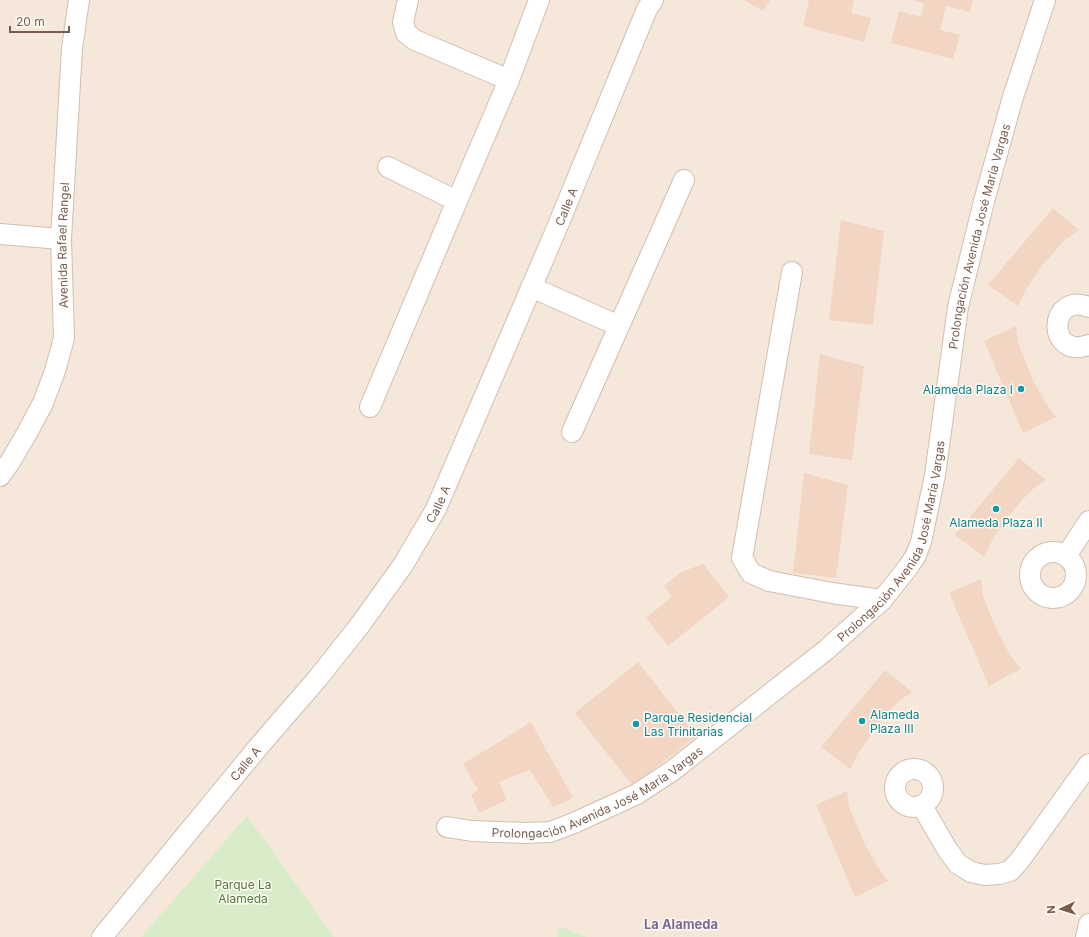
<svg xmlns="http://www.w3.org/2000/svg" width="1089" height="937" viewBox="0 0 1089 937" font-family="Inter,sans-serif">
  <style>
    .residential { fill: #f5e8da }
    .green { fill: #d8ecc9 }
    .building { fill: #f3d5c3 }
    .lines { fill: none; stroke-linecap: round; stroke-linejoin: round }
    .minor-casing { stroke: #d1beb0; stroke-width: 22 }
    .minor { stroke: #fff; stroke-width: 20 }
    .culture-dot { fill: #0f9aa8; stroke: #fffaf3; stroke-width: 1.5 }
    .labels { text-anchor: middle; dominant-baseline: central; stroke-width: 3; stroke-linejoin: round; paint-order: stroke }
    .street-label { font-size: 12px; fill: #7a5c4d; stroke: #fffaf3 }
    .culture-label { font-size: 12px; fill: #0d838f; stroke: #fffaf3; text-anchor: start }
    .park-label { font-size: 12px; fill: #537a41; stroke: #fffaf3 }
    .neighbourhood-label { font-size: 13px; font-weight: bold; fill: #846695; stroke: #fffaf3 }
  </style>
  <rect width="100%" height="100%" fill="#fdf6ec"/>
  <rect class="residential" x="0" y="0" width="1089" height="937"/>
  <g class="green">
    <polygon points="247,816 334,937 141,937"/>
    <polygon points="558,926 587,937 557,937"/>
  </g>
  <g class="building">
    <polygon points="744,0 770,0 763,11"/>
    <polygon points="809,0 854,0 851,13 871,18 864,42 803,26"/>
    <polygon points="912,0 973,0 970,12 946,6 940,30 960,35 953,59 891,43 899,11 921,17 924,4"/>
    <polygon points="1053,208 1079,230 1066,239 1056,250 1041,267 1027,288 1018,306 988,285"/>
    <polygon points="841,220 884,231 873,325 829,320"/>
    <polygon points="1016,326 1018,342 1032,378 1044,400 1056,417 1023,433 984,341"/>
    <polygon points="820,354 864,366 852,460 809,454"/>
    <polygon points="1019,458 1046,480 1033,489 1022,500 1007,518 993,539 984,557 955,535"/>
    <polygon points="804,473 848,485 836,578 793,573"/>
    <polygon points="703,564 729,597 668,646 646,618 672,597 664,586 681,572"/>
    <polygon points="981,579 983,595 988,609 997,630 1009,653 1021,669 989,686 949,593"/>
    <polygon points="638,662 696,736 633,786 575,713"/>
    <polygon points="885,670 912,692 899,701 888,712 874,730 860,751 850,769 821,747"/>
    <polygon points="531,722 573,798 553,807 530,770 499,782 507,800 479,813 471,795 478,790 463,764"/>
    <polygon points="847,791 849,807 864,842 876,864 888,881 855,897 816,805"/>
  </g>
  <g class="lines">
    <defs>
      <g id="minor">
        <polyline points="408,0 403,22 406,33 415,40 509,80"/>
        <polyline points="388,167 457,201"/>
        <polyline points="0,234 61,239"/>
        <polyline points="792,272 742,558 751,573 769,581 832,593 882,600"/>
        <polyline points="531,287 619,326"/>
        <path d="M1089,307C1048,291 1046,360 1089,345"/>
        <polyline points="370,407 457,201 509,80 539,0"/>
        <polyline points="572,432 684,180"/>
        <path id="s1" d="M0,476L10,462L27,433L43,403L55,371L64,338L61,239L72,48L79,0"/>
        <circle cx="1053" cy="575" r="23"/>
        <polyline points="1066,556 1089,521"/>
        <circle cx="914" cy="788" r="19"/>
        <polyline points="922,806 947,849 958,864 971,872 985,875 999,874 1010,871 1020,860 1089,764"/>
        <path id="s2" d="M447,827L472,831L525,833L550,832L574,823L637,794L672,771L826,650L882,600L909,566L916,555L921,542L935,475L958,307L984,201L1013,97L1045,0"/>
        <path id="s3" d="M102,937L260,745L318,678L360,625L403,565L436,509L556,230L647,9L653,0"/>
        <polyline points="1086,937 1089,924"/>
      </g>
    </defs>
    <use href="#minor" class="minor-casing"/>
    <use href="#minor" class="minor"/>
  </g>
  <g class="culture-dot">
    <circle cx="1021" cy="389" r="4"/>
    <circle cx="996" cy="509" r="4"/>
    <circle cx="862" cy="721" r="4"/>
    <circle cx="636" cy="724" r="4"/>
  </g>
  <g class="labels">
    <g class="street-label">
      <text stroke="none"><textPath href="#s3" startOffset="873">Calle A</textPath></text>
      <text stroke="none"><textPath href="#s2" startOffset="893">Prolongación Avenida José María Vargas</textPath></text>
      <text stroke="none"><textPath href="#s1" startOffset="246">Avenida Rafael Rangel</textPath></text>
      <text stroke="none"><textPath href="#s3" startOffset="549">Calle A</textPath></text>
      <text stroke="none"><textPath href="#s2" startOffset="569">Prolongación Avenida José María Vargas</textPath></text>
      <text stroke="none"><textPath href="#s3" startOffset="225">Calle A</textPath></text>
      <text stroke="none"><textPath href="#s2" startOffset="161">Prolongación Avenida José María Vargas</textPath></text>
    </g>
    <g class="culture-label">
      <text x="1013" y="389" text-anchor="end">Alameda Plaza I</text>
      <text x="996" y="522" text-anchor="middle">Alameda Plaza II</text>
      <text x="870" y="714">Alameda<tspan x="870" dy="14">Plaza III</tspan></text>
      <text x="644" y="717">Parque Residencial<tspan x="644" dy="14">Las Trinitarias</tspan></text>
    </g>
    <g class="park-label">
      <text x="243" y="884">Parque La<tspan x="243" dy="14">Alameda</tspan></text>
    </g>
    <g class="neighbourhood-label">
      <text x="681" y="924">La Alameda</text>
    </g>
  </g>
  <g transform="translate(1061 909) rotate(266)" stroke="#fffaf3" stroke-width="3" paint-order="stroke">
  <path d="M0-3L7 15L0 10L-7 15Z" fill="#7a5c4d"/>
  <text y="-6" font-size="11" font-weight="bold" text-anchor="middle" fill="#7a5c4d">N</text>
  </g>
  <path d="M10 26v6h59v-6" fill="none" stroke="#7a5c4d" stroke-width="2"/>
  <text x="16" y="26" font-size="12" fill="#7a5c4d" stroke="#fffaf3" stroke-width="3" paint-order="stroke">20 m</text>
</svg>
